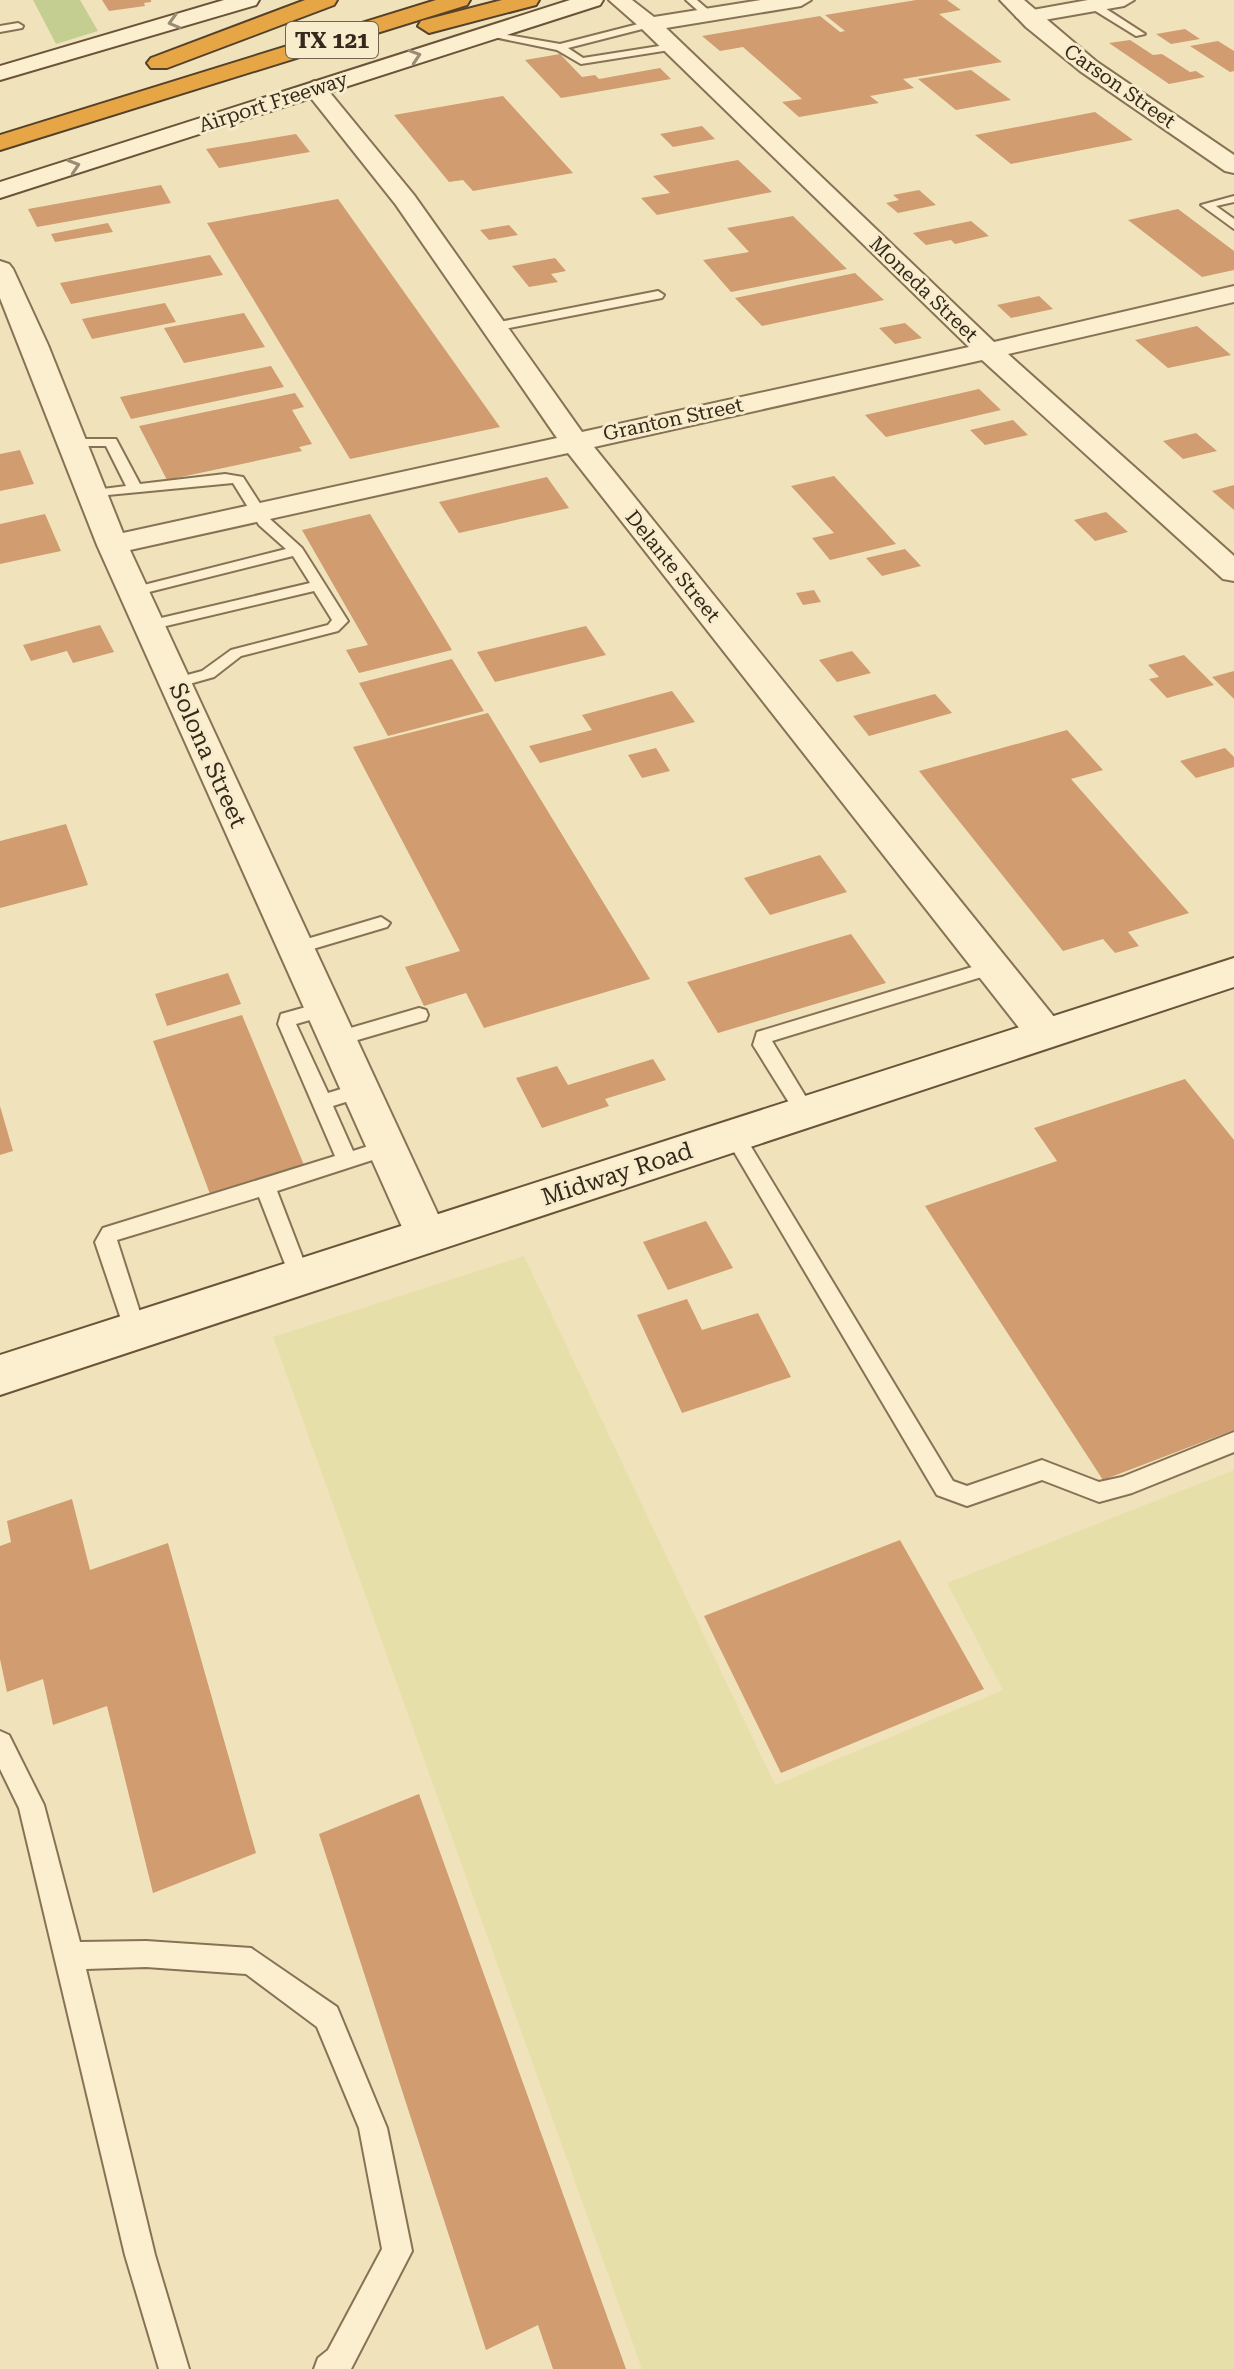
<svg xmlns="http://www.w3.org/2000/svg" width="1234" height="2369" viewBox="0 0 1234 2369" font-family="'Roboto Serif',serif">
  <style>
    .farmland { fill: #e6dfa9 }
    .green { fill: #c4ce90 }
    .building { fill: #d09c70 }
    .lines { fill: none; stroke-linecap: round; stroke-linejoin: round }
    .service-casing { stroke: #887255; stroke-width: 4 }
    .minor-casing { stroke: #887255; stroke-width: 4 }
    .tertiary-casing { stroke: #887255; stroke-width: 4 }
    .secondary-casing { stroke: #6a5338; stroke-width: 4 }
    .motorway-casing { stroke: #55402a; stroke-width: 4 }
    .service { fill: #fbefcf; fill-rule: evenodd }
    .minor { fill: #fbefcf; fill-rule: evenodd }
    .tertiary { fill: #fbefcf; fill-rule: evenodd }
    .secondary { fill: #fbefcf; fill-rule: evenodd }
    .motorway { fill: #e6a646; fill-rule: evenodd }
    .oneway { stroke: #988c75 }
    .labels { text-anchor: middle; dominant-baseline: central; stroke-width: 6; stroke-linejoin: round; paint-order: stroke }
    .far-street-label { font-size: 20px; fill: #36291b; stroke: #f7eccc }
    .shield { fill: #f7eccc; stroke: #706450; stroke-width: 2 }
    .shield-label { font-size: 22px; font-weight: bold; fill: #36291b }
    .street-label { font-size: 24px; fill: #36291b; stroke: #f7eccc }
  </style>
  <rect width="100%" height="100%" fill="#f0e3bc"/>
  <polygon class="farmland" points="524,1256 775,1785 1003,1690 947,1583 1234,1470 1234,2369 642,2369 273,1337"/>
  <polygon class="green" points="33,0 80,0 98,31 56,44"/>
  <g class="building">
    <polygon points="102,0 151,0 151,2 144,3 145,6 109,11"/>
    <polygon points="916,0 947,0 961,10 939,14 1002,62 903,79 914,88 870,96 879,103 799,117 782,102 802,99 743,47 720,51 702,36 820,16 840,32 845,31 825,15"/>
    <polygon points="1185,29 1200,39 1171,44 1156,34"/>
    <polygon points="1130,40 1153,55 1162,54 1190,72 1196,71 1205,77 1169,84 1109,43"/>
    <polygon points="1218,41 1234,51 1234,71 1230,72 1190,46"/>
    <polygon points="560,54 582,77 595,75 599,79 660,68 671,79 561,98 525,60"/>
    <polygon points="971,70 1011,100 956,110 918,79"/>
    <polygon points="503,96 573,173 473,191 463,180 449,182 394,115"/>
    <polygon points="1095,112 1133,140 1011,164 975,135"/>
    <polygon points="702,126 715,139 673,147 660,134"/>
    <polygon points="296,134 310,152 219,168 206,149"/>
    <polygon points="738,160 772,192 657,215 641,198 670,193 653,176"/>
    <polygon points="161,185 171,203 37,227 28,209"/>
    <polygon points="919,190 936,205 898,213 886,203 899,200 893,195"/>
    <polygon points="338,199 500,427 350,459 207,223"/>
    <polygon points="1178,209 1234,251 1234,270 1202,277 1128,220"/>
    <polygon points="793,216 847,269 731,292 703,260 749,252 727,228"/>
    <polygon points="971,221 989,236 955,244 951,240 926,245 913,233"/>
    <polygon points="108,223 113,232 55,242 51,234"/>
    <polygon points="509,225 518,235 489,240 480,230"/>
    <polygon points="210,255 223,275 71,304 60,283"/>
    <polygon points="555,258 566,271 551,274 558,282 529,287 512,266"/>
    <polygon points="855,273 884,300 762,326 735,298"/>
    <polygon points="1039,296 1053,309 1011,318 997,305"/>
    <polygon points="165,303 176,322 92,339 82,319"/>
    <polygon points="244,313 265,347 184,363 164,328"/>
    <polygon points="905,323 922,338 895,344 879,328"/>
    <polygon points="1197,326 1231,355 1168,368 1135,340"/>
    <polygon points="271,366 284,387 131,419 120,397"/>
    <polygon points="979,389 1001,410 886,437 865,415"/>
    <polygon points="295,393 304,407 292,410 312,444 299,447 302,451 167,480 139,426"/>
    <polygon points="1013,420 1028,435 985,445 970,430"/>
    <polygon points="1196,433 1217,451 1183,459 1163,441"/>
    <polygon points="20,450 34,484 0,491 0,454"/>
    <polygon points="834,476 896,544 830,560 812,538 834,533 791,486"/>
    <polygon points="547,477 569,508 459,533 439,502"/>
    <polygon points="1234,485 1234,510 1212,491"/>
    <polygon points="1106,512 1128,532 1095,541 1074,520"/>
    <polygon points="45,514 61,551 0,564 0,524"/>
    <polygon points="370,514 452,650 359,673 346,650 368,645 302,530"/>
    <polygon points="905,549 921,566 882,576 866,558"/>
    <polygon points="814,590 821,602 803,605 796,593"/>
    <polygon points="100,625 114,652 73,663 67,651 31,661 23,645"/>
    <polygon points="586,626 606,655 495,682 477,652"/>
    <polygon points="852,651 871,673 837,682 819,660"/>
    <polygon points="1184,655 1214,685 1167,698 1149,679 1159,677 1148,665"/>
    <polygon points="452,659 484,711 388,736 359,683"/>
    <polygon points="1234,671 1234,699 1212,677"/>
    <polygon points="672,691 695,722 540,763 529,746 592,730 582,715"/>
    <polygon points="935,694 952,713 869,736 853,716"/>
    <polygon points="488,713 650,979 484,1028 466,993 424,1006 405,967 460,951 353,747"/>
    <polygon points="1067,730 1103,770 1071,779 1189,913 1128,932 1139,946 1115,953 1103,939 1063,951 919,771"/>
    <polygon points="656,748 670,771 642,778 628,755"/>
    <polygon points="1225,748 1234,757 1234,767 1196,778 1180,761"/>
    <polygon points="66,824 88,885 0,908 0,841"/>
    <polygon points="820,855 847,892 770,915 744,878"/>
    <polygon points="851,934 886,983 718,1033 687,982"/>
    <polygon points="228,973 241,1004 167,1026 155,994"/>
    <polygon points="242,1015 304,1165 210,1194 153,1041"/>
    <polygon points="653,1059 666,1080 605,1099 609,1106 542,1128 516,1078 557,1066 568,1085"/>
    <polygon points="1185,1079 1234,1140 1234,1430 1103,1480 925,1206 1057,1161 1034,1128"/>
    <polygon points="0,1106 13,1151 0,1155"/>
    <polygon points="706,1221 733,1268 668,1290 643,1242"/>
    <polygon points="687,1299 702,1330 758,1313 791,1377 682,1413 637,1315"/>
    <polygon points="72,1499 90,1570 168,1543 256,1853 153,1893 107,1706 53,1725 43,1679 7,1692 0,1659 0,1546 11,1542 7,1521"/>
    <polygon points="900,1540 984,1689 781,1773 704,1616"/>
    <polygon points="419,1794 626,2369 553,2369 538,2325 486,2350 319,1834"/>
  </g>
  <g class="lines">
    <defs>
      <g id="service">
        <polygon points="686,0 697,0 713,14 704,16"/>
        <polygon points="1089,3 1097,3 1145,34 1136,36 1089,7"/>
        <polygon points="650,21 655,24 654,26 568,48 583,58 672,44 676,45 676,49 581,64 557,50 479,34 484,31 560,44"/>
        <polygon points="18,23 23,26 22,28 0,32 0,26"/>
        <polygon points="1234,196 1234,202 1216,206 1234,219 1234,229 1201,205"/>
        <polygon points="658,291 664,295 662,298 494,331 488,327 494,323"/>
        <polygon points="72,439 116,439 140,484 225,474 243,477 270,519 302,548 348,621 338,631 241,656 214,677 175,688 169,686 169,680 202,671 231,650 328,625 332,620 314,591 149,630 144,628 144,622 310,583 293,556 133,596 128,595 128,589 286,549 259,525 233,483 87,497 87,491 126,486 106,446 67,446 65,443"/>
        <polygon points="381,917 390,923 387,927 296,954 287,948 290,944"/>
        <polygon points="992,961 1001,967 998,972 772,1041 815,1112 812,1117 798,1117 753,1045 757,1032"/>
        <polygon points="324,1002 331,1004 333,1009 331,1014 296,1024 328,1093 361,1083 371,1090 368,1095 333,1106 353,1151 387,1140 394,1143 397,1148 394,1153 277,1191 310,1277 307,1283 300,1285 293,1283 290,1277 259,1197 117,1240 146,1331 143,1337 135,1340 127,1337 95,1242 103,1228 335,1156 278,1024 281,1014"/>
        <polygon points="419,1008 426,1010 428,1015 426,1020 337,1046 328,1039 330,1034"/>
        <polygon points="734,1128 741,1130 953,1481 967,1486 1042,1460 1099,1482 1122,1477 1234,1432 1234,1452 1132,1493 1099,1502 1042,1480 967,1506 937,1495 727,1140 724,1135 727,1130"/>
        <polygon points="0,1731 9,1735 44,1805 80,1942 146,1941 251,1948 337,2007 387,2128 412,2251 351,2369 314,2369 318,2358 328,2350 382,2249 359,2128 317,2027 246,1974 146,1967 86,1969 155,2255 189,2369 159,2369 125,2255 19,1808 0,1769"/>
      </g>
      <g id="minor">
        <polygon points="609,0 632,0 654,17 761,0 811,0 801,6 666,28 994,342 1234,286 1234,302 1008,354 1234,556 1234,581 1223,579 982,360 594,447 1059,1023 1065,1033 1059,1043 1045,1047 1031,1043 568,453 130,550 448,1236 442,1248 427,1253 412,1248 406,1236 97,545 0,298 0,261 9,264 13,269 48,345 123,533 557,438 396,205 303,88 314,81 322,83 414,195 582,432 969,347 642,29"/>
        <polygon points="1088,0 1134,0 1124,6 1027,23 1016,17 1027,11"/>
      </g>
      <polygon id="tertiary" points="1000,0 1024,0 1097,62 1234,155 1234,173 1225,171 1080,71 1026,27"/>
      <g id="secondary">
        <polygon points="224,0 259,0 256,5 0,80 0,66"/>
        <polygon points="570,0 603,0 600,5 0,198 0,182"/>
        <polygon points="1234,958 1234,987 0,1395 0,1355"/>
      </g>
      <g id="motorway">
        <polygon points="305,0 337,0 334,5 167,68 151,68 147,63 151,58"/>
        <polygon points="436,0 470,0 467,5 0,150 0,135"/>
        <polygon points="502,0 539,0 536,5 429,33 418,26 421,21"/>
      </g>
    </defs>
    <use href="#service" class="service-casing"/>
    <use href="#minor" class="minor-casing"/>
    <use href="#tertiary" class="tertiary-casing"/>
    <use href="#secondary" class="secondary-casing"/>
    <use href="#motorway" class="motorway-casing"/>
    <use href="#service" class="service"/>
    <use href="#minor" class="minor"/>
    <use href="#tertiary" class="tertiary"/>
    <use href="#secondary" class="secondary"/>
    <use href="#motorway" class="motorway"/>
  </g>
  <defs><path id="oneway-chevron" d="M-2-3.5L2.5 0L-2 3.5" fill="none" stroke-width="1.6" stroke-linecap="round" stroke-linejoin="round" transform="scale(2)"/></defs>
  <g class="oneway">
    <use href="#oneway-chevron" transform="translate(174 22) rotate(164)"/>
    <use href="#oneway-chevron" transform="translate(415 56) rotate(-18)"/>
    <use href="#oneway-chevron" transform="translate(74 166) rotate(-18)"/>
  </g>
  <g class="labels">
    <g class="far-street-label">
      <text transform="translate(1120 86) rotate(35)">Carson Street</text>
      <text transform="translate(273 102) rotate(-18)">Airport Freeway</text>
      <text transform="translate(924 289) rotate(44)">Moneda Street</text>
      <text transform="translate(673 419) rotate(-12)">Granton Street</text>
      <text transform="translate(673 566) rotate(51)">Delante Street</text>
    </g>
    <rect class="shield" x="286" y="22" width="92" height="36" rx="6"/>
    <g class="shield-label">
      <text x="332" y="40">TX 121</text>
    </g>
    <g class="street-label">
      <text transform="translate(208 755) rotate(66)">Solona Street</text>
      <text transform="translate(617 1174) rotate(-18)">Midway Road</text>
    </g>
  </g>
</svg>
